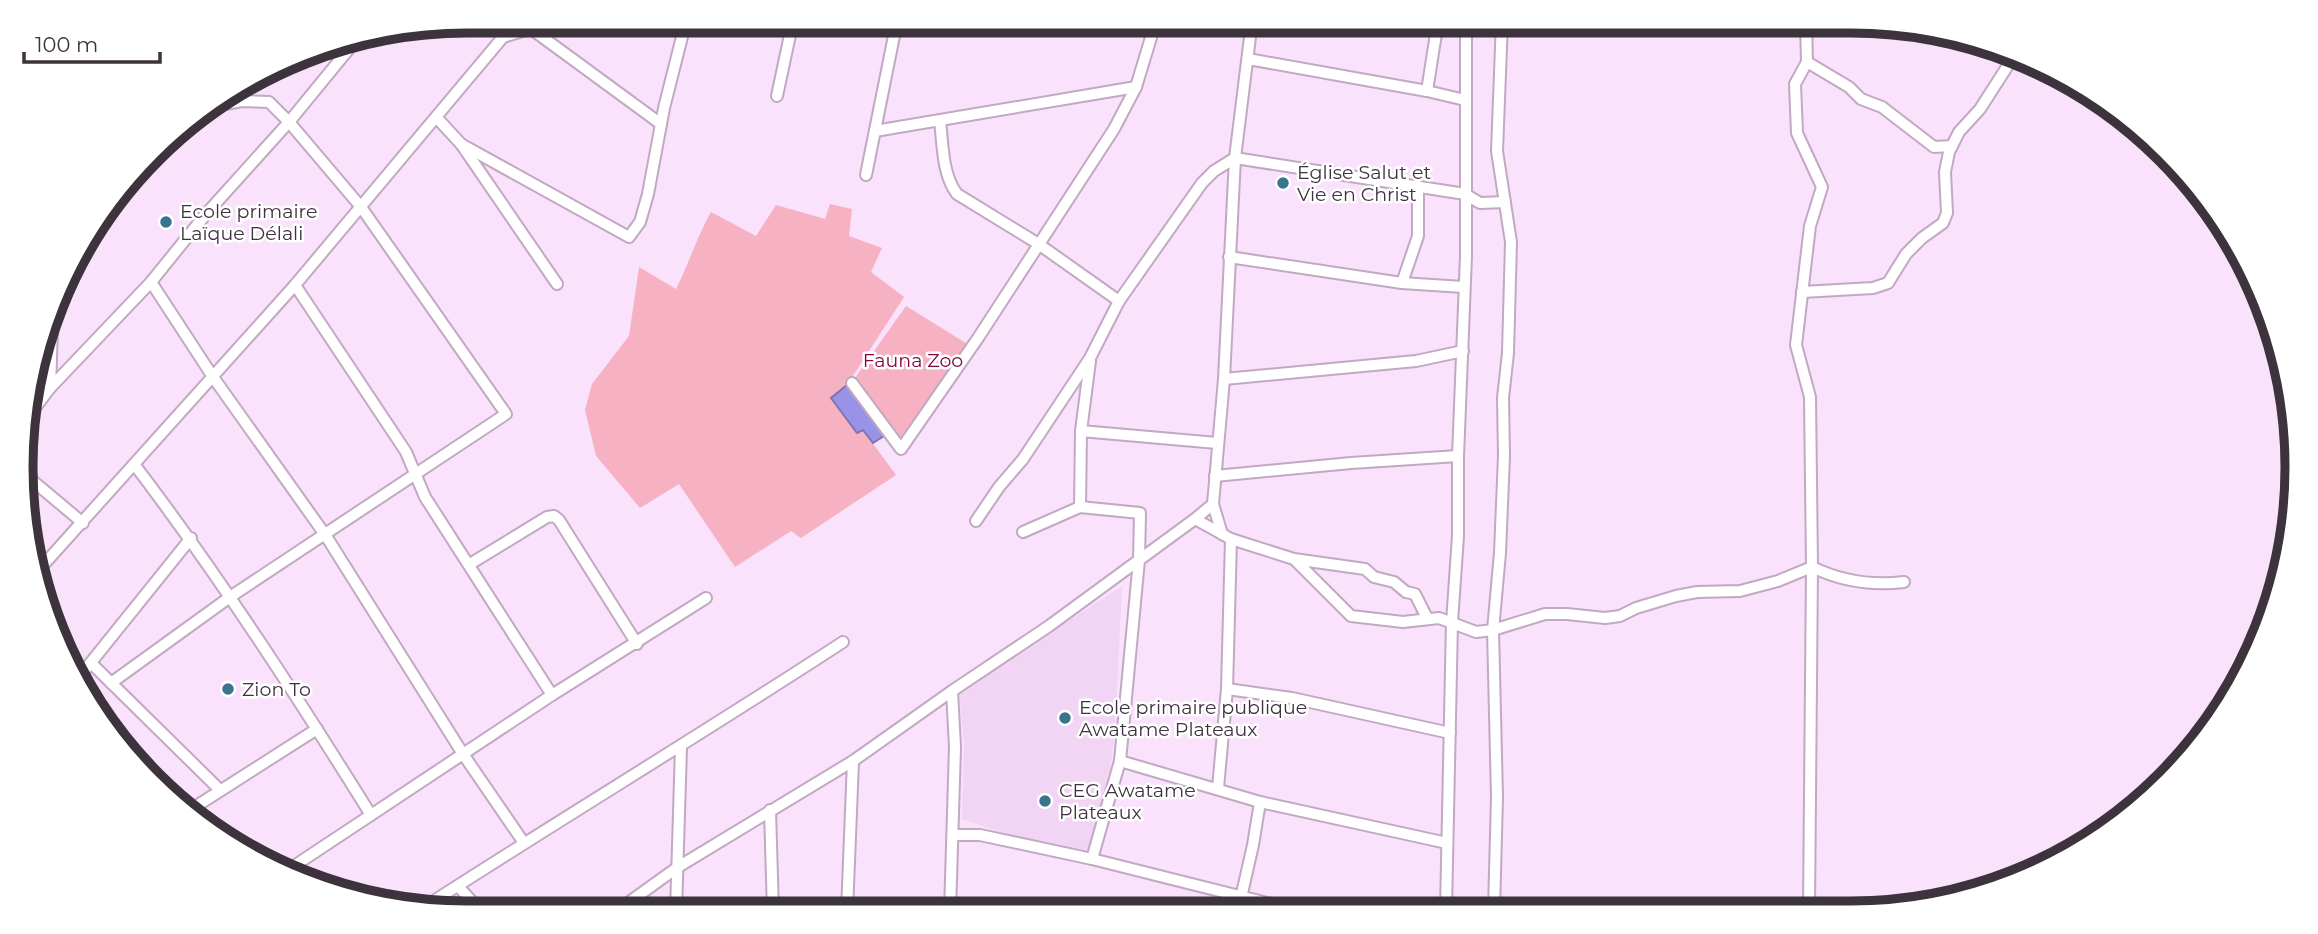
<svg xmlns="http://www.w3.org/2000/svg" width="2318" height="934" viewBox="0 0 2318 934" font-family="Montserrat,sans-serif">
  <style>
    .built { fill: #f2d4f4 }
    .green { fill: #f6b1c3 }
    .water { fill: #9993e7; stroke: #7d76b4; stroke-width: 2 }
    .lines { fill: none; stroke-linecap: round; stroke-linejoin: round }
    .minor-casing { stroke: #c1a9c2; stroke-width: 14 }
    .minor { stroke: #fff; stroke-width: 10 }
    .poi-dot { fill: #3a748d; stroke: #fff; stroke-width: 2.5 }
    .labels { text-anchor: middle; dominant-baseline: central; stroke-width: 5; stroke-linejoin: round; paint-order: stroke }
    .poi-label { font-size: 19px; fill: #3d333d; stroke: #fff; text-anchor: start }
    .park-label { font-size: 19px; fill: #7e043e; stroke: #fff }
    .rim { fill: none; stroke: #3d333d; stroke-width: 9 }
  </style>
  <rect width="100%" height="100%" fill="#fae1fc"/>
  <polygon class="built" points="1122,586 1115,729 1111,764 1091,848 1086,851 1027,841 962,819 964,745 959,692"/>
  <g class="green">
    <path d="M830,204L852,209L849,236L882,248L871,272L904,297L847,385L831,398L858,433L863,430L896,475L801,538L791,531L735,567L679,484L640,508L596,456L585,410L592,384L629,336L639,267L676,289C689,263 697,237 711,212L756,236L776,205L825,219Z"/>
    <polygon points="906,306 969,345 899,440 855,378"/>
  </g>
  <polygon class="water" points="847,385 884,436 873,443 863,430 857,433 831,398"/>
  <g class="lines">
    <defs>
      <g id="minor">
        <polyline points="1806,21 1807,62 1795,84 1797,133 1822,187 1810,226 1796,345 1810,397 1812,567 1809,909"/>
        <polyline points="896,25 920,21"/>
        <polyline points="530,28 661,124"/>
        <polyline points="1248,59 1427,91 1465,100"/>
        <polyline points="1807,62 1849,87 1861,99 1882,107 1934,147 1952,146"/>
        <polyline points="1427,91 1438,21"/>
        <polyline points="777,96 793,21"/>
        <polyline points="437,118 461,144 557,284"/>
        <path d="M940,121C943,145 942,174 957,194L1037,243L1119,301"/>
        <polyline points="875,131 1136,87"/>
        <polyline points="461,144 629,237 640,222 648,194 664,108 686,21"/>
        <polyline points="866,175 897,21"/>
        <polyline points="1229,257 1402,283 1463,287"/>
        <polyline points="151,282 213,377 326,536 463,754 524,843"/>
        <polyline points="1402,283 1418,236 1418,186"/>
        <polyline points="295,285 406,452 425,497 552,695"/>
        <polyline points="1802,292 1873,288 1888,283 1906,254 1922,238 1943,223 1947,213 1945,172 1949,152 1959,132 1980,109 2014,56"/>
        <polyline points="1224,379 1416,361 1463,351"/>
        <polyline points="852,383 901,449 978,338 1114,129 1136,87 1156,21"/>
        <polyline points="50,388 52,328"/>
        <polyline points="25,421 50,388 151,282 206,214 289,122 357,39"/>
        <polyline points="1081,431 1217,443"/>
        <path d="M134,464C220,577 296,695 371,815"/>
        <polyline points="27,476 83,523"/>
        <polyline points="1215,476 1351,463 1458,456"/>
        <polyline points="1080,507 1081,431 1090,361"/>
        <polyline points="1195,519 1231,539 1294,559 1365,569 1374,577 1394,582 1406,592 1415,594 1427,618"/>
        <polyline points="976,521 999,487 1023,459 1090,358 1119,301 1202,183 1214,171 1235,158 1465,194 1480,203 1505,202"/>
        <polyline points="1023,532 1080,507 1140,513 1139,560 1120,761 1092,859"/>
        <polyline points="1222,534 1213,504 1224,379 1235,158 1252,21"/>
        <path d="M1294,559L1351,616L1403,622L1439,618L1476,632L1493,630L1545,614H1567L1605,618L1620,616L1636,608L1676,596L1697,592L1740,591L1778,581L1812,567C1841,581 1871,586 1904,582"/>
        <polyline points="470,564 547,517 554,516 559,520 637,644"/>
        <polyline points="37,572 295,285 503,37 556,21"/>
        <polyline points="92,664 220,790"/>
        <polyline points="80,676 191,538"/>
        <polyline points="111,683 230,597 506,414 361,207 289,122 269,102 242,101 220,105"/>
        <polyline points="1227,689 1292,698 1450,733"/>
        <polyline points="1120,761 1260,802 1447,843"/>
        <polyline points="1218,788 1227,689 1231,539"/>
        <polyline points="770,810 773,912"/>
        <polyline points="187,812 317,729"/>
        <polyline points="954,835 980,835 1092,859 1299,911"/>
        <polyline points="288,870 552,695 706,598"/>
        <polyline points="458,886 482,913"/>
        <path d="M426,906C564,817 705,732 843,642"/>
        <polyline points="1446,910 1452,622 1458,536 1458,456 1466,256 1466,21"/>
        <polyline points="1494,910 1497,797 1493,630 1500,553 1504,456 1503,398 1508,353 1511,242 1497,151 1502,21"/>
        <polyline points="1238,911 1253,845 1260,802"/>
        <polyline points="676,912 681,747"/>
        <polyline points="847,912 853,761"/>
        <polyline points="950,912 955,747 952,691"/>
        <polyline points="614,913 678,867 853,761 952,691 1049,626 1195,519 1213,504"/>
      </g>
    </defs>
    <use href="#minor" class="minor-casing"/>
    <use href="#minor" class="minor"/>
  </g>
  <g class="poi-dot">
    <circle cx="1283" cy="183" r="7"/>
    <circle cx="166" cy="222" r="7"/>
    <circle cx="228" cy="689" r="7"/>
    <circle cx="1065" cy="718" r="7"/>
    <circle cx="1045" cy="801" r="7"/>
  </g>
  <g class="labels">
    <g class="poi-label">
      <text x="1297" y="172">Église Salut et<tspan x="1297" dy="22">Vie en Christ</tspan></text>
      <text x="180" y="211">Ecole primaire<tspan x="180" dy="22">Laïque Délali</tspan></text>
      <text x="242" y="689">Zion To</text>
      <text x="1079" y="707">Ecole primaire publique<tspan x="1079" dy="22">Awatame Plateaux</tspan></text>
      <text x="1059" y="790">CEG Awatame<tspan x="1059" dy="22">Plateaux</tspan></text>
    </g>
    <g class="park-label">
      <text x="913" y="360">Fauna Zoo</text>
    </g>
  </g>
  <path d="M0 0H2318V934H0ZM467 33H1851A434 434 0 0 1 2285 467V467A434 434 0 0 1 1851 901H467A434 434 0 0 1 33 467V467A434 434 0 0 1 467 33Z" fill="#fff" fill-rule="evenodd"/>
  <path class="rim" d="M467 33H1851A434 434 0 0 1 2285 467V467A434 434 0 0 1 1851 901H467A434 434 0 0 1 33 467V467A434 434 0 0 1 467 33Z"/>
  <path d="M24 52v10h136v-10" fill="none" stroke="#3d333d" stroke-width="3.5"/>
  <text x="35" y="52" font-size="21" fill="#3d333d" stroke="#ffffff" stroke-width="5" paint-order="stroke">100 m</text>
</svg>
